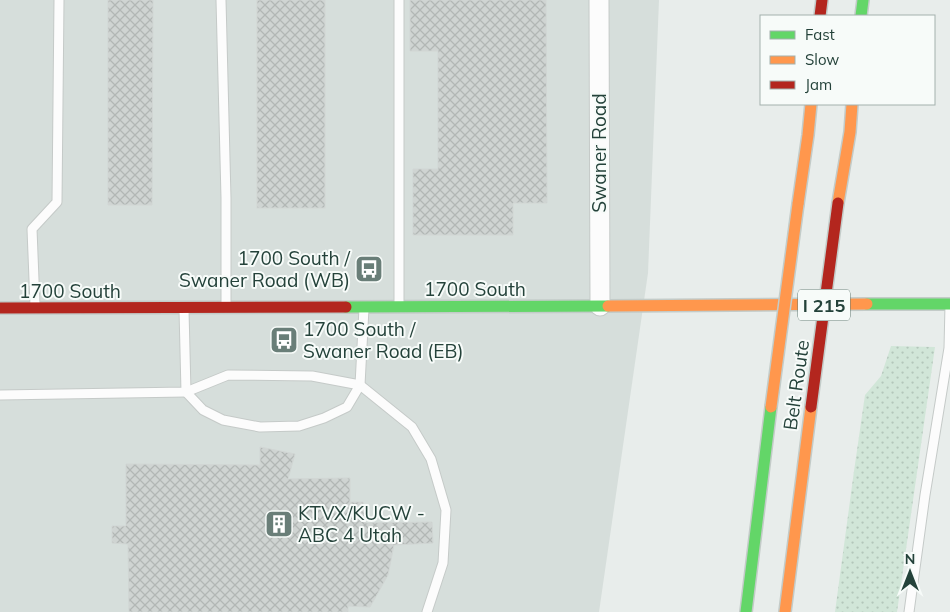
<svg xmlns="http://www.w3.org/2000/svg" width="950" height="612" viewBox="0 0 950 612" font-family="Mulish,sans-serif">
  <style>
    .built { fill: #d6dedb }
    .grass { fill: url(#grass-dots) }
    .building { fill: url(#building-cross-hatch); stroke: #d1d6d4 }
    .lines { fill: none; stroke-linecap: round; stroke-linejoin: round }
    .lane-casing { stroke: #c5cac8; stroke-width: 11 }
    .street-casing { stroke: #c5cac8; stroke-width: 21 }
    .fast-casing { stroke: #c3cbc8; stroke-width: 14 }
    .slow-casing { stroke: #c3cbc8; stroke-width: 14 }
    .jam-casing { stroke: #c3cbc8; stroke-width: 14 }
    .lane { stroke: #fcfcfc; stroke-width: 9 }
    .street { stroke: #fcfcfc; stroke-width: 19 }
    .fast { stroke: #63d668; stroke-width: 11 }
    .slow { stroke: #ff974d; stroke-width: 11 }
    .jam { stroke: #b3261e; stroke-width: 11 }
    .slow-bridge-casing { stroke: #c3ccc9; stroke-width: 14; stroke-linecap: butt }
    .jam-bridge-casing { stroke: #c3ccc9; stroke-width: 14; stroke-linecap: butt }
    .slow-bridge { stroke: #ff974d; stroke-width: 11 }
    .jam-bridge { stroke: #b3261e; stroke-width: 11 }
    .labels { text-anchor: middle; dominant-baseline: central; stroke-width: 4; stroke-linejoin: round; paint-order: stroke }
    .shield { fill: #f7fbf9; stroke: #637a73; stroke-width: 1 }
    .shield-label { font-size: 18px; font-weight: bold; fill: #24423a }
    .street-label { font-size: 19px; fill: #24423a; stroke: #f7fbf9 }
    .poi-label { font-size: 19px; fill: #24423a; stroke: #f7fbf9; text-anchor: start }
  </style>
  <defs>
    <pattern id="grass-dots" width="8" height="8" patternUnits="userSpaceOnUse" patternTransform="scale(1.25)"><rect width="8" height="8" fill="#d1e6d8"/><path d="M2 2h.1M6 6h.1" fill="none" stroke="#b3c6ba" stroke-width="1.8" stroke-linecap="round"/></pattern>
    <pattern id="building-cross-hatch" width="8" height="8" patternUnits="userSpaceOnUse" patternTransform="scale(1.25)"><rect width="8" height="8" fill="#cfd4d2"/><path d="M0 0l8 8M0 8l8-8" fill="none" stroke="#b2b7b5"/></pattern>
  </defs>
  <rect width="100%" height="100%" fill="#e8edeb"/>
  <polygon class="built" points="0,0 659,0 648,273 599,612 0,612"/>
  <polygon class="grass" points="891,346 935,347 897,612 835,612 854,471 865,395 881,376"/>
  <g class="building">
    <polygon points="108,0 153,0 152,205 108,205"/>
    <rect x="257" y="0" width="68" height="208"/>
    <polygon points="410,0 546,0 547,203 513,203 513,235 413,235 413,169 438,169 438,51 410,51"/>
    <polygon points="260,447 295,454 288,479 350,478 350,502 363,502 366,523 432,522 433,543 394,545 388,575 370,607 348,606 348,612 129,612 128,544 112,543 112,526 126,526 126,464 260,465"/>
  </g>
  <g class="lines">
    <defs>
      <g id="lane">
        <polyline points="221,0 226,198 226,305"/>
        <polyline points="399,0 399,304"/>
        <polyline points="35,305 32,229 57,202 59,0"/>
        <polyline points="184,310 186,392 203,410 223,420 260,427 299,426 324,418 347,407 360,385 364,308"/>
        <polyline points="0,395 186,392 228,375 312,376 360,385 412,427 431,459 446,510 443,563 427,612"/>
        <polyline points="909,612 925,495 949,348 950,305"/>
      </g>
      <polyline id="street" points="599,0 600,306"/>
      <g id="fast">
        <polyline points="861,16 863,0"/>
        <polyline points="867,304 950,304"/>
        <polyline points="346,307 608,306"/>
        <polyline points="746,612 771,407"/>
      </g>
      <g id="slow">
        <polyline points="838,203 850,132 852,104"/>
        <polyline points="798,204 808,135 811,104"/>
        <polyline points="608,306 867,304"/>
        <polyline points="785,612 811,407"/>
      </g>
      <g id="jam">
        <polyline points="820,16 822,0"/>
        <polyline points="0,308 346,307"/>
      </g>
    </defs>
    <use href="#lane" class="lane-casing"/>
    <use href="#street" class="street-casing"/>
    <use href="#fast" class="fast-casing"/>
    <use href="#slow" class="slow-casing"/>
    <use href="#jam" class="jam-casing"/>
    <use href="#lane" class="lane"/>
    <use href="#street" class="street"/>
    <use href="#fast" class="fast"/>
    <use href="#slow" class="slow"/>
    <use href="#jam" class="jam"/>
    <defs>
      <polyline id="slow-bridge" points="771,407 798,204"/>
      <polyline id="jam-bridge" points="811,407 838,203"/>
    </defs>
    <use href="#slow-bridge" class="slow-bridge-casing"/>
    <use href="#jam-bridge" class="jam-bridge-casing"/>
    <use href="#slow-bridge" class="slow-bridge"/>
    <use href="#jam-bridge" class="jam-bridge"/>
  </g>
  <defs>
    <symbol id="bus-square" viewBox="-11 -11 22 22"><rect x="-9" y="-9" width="18" height="18" rx="4" fill="#697e78" stroke="#f7fbf9"/><path d="M-5-6H5V4H4V6H2V4H-2V6H-4V4H-5ZM-3.5-4V0h7V-4ZM-3.5 1.2v1.5H-2V1.2ZM2 1.2v1.5H3.5V1.2Z" fill="#fff"/></symbol>
    <symbol id="building-square" viewBox="-11 -11 22 22"><rect x="-9" y="-9" width="18" height="18" rx="4" fill="#697e78" stroke="#f7fbf9"/><path d="M-4-6H4V6H1V3H-1V6H-4ZM-2.5-4.3h1.7v1.8h-1.7ZM.8-4.3h1.7v1.8H.8ZM-2.5-1h1.7V.8h-1.7ZM.8-1h1.7V.8H.8Z" fill="#fff"/></symbol>
  </defs>
  <g fill-rule="evenodd">
    <use href="#bus-square" x="353" y="253" width="32" height="32"/>
    <use href="#bus-square" x="268" y="324" width="32" height="32"/>
    <use href="#building-square" x="263" y="508" width="32" height="32"/>
  </g>
  <g class="labels">
    <rect class="shield" x="798" y="289.5" width="52" height="31" rx="4"/>
    <g class="shield-label">
      <text x="824" y="305">I 215</text>
    </g>
    <g class="street-label">
      <text transform="translate(599 153) rotate(-90)">Swaner Road</text>
      <text x="475" y="289">1700 South</text>
      <text x="70" y="291">1700 South</text>
      <text transform="translate(796 385) rotate(-82)">Belt Route</text>
    </g>
    <g class="poi-label">
      <text x="350" y="258" text-anchor="end">1700 South /<tspan x="350" dy="22">Swaner Road (WB)</tspan></text>
      <text x="303" y="329">1700 South /<tspan x="303" dy="22">Swaner Road (EB)</tspan></text>
      <text x="298" y="513">KTVX/KUCW -<tspan x="298" dy="22">ABC 4 Utah</tspan></text>
    </g>
  </g>
  <rect x="760" y="15" width="175" height="90" fill="#f7fbf9" stroke="#a3b1ad"/>
  <rect x="770" y="31" width="25" height="8" fill="#63d668" stroke="#a3b1ad"/>
  <text x="805" y="40" font-size="15" fill="#24423a">Fast</text>
  <rect x="770" y="56" width="25" height="8" fill="#ff974d" stroke="#a3b1ad"/>
  <text x="805" y="65" font-size="15" fill="#24423a">Slow</text>
  <rect x="770" y="81" width="25" height="8" fill="#b3261e" stroke="#a3b1ad"/>
  <text x="805" y="90" font-size="15" fill="#24423a">Jam</text>
  <g transform="translate(910 572)" stroke="#f7fbf9" stroke-width="4" paint-order="stroke">
  <path d="M0-4L9 19L0 12L-9 19Z" fill="#24423a"/>
  <text y="-8" font-size="14" font-weight="bold" text-anchor="middle" fill="#24423a">N</text>
  </g>
</svg>
